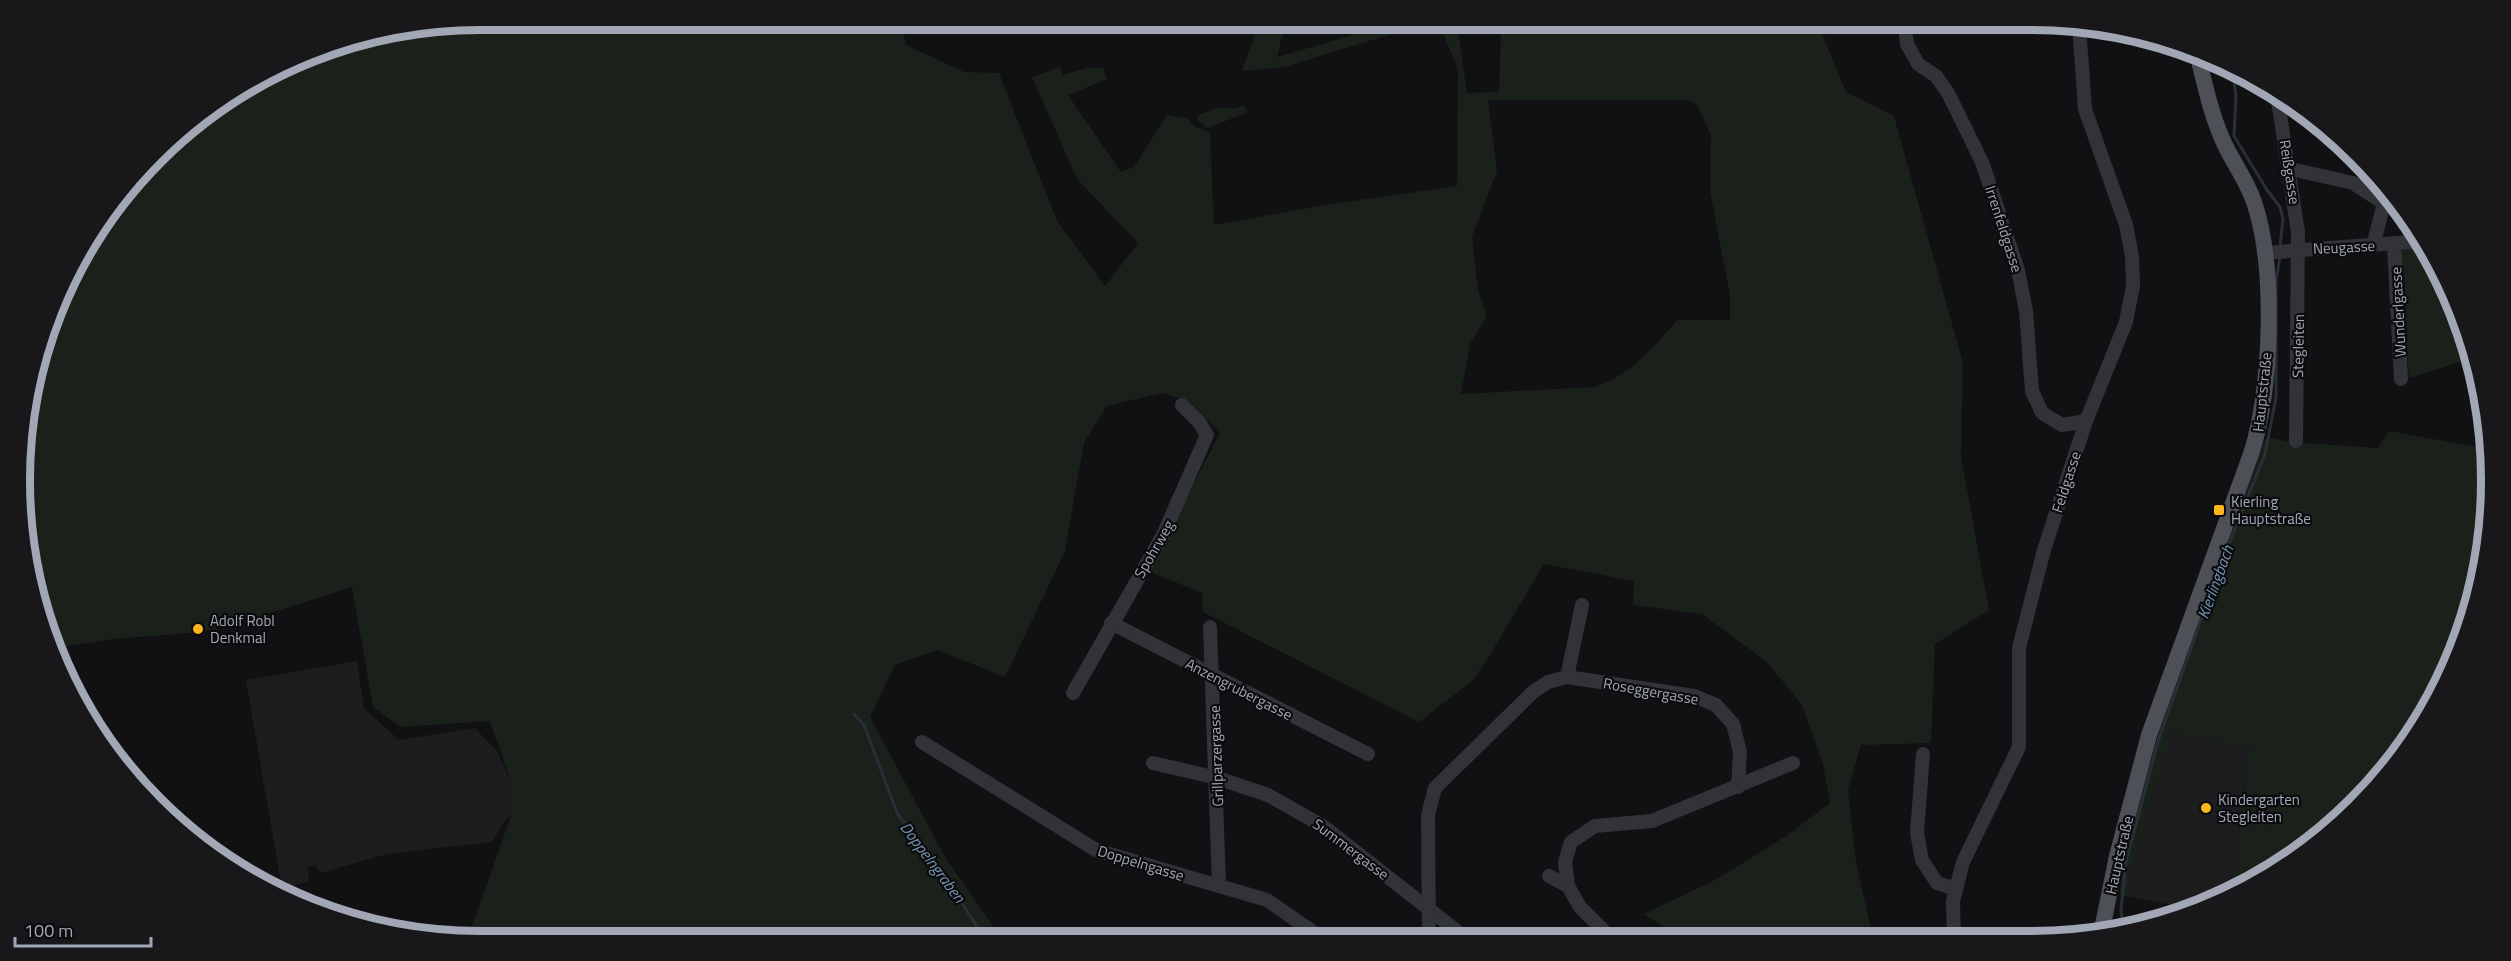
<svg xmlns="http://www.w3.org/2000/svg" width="2511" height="961" viewBox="0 0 2511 961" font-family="'Titillium Web',sans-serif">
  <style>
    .built { fill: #1d1d20 }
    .green { fill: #19211a; fill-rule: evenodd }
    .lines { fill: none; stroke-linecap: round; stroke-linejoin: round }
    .stream { stroke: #273037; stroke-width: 3 }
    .minor { stroke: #323338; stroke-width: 14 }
    .major { stroke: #4e5057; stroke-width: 16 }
    .poi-dot { fill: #feb61e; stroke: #0c0c0e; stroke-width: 2 }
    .labels { text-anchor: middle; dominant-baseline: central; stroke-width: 4.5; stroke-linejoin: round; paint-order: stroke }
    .street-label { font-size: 15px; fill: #a2a7b5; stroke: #0c0c0e }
    .poi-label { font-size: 15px; fill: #a2a7b5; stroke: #0c0c0e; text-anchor: start }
    .water-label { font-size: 16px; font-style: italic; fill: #7595b3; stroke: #0c0c0e }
    .rim { fill: none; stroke: #a2a7b5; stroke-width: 8 }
  </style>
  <rect width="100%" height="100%" fill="#111113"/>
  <g class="built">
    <polygon points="357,661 364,708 399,740 475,728 497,751 511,782 511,816 506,819 492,842 387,854 320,873 315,865 311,866 308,867 309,881 282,889 246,680"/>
    <polygon points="2172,733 2249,745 2232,895 2187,908 2130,897 2133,868"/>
  </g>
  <g class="green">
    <path d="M481,20H900L906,45L964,72L999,73L1057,221L1105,286L1138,243L1077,179L1032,77L1060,67L1062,75L1087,68H1103L1107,79L1068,95L1121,172L1134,167L1167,115L1188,119L1195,127L1210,132L1214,225L1325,205L1457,186L1458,70L1438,20L1284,67L1242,71L1260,20H1286L1277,57L1405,20H1481L1458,32L1467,93L1499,92L1501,32L1490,20H1819L1820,29L1846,92L1894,116L1963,363L1961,456L1989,610L1935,644L1931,743L1861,745L1848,790L1856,862L1873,938L1682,939L1644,914L1717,879L1789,834L1830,803L1823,764L1802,705L1767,662L1702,614L1633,605L1634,581L1544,564L1487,660L1472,681L1419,722L1203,612L1202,593L1148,571L1220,433L1189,401L1162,393L1107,406L1084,442L1065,551L1005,677L937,650L895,665L870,717L945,857L1003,940H467L511,816V782L490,721L401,727L373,707L352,587L233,625L201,632L114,639L67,646V680L54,657L28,571L23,420L44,332L81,250L177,134L250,81L332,44ZM1488,100H1688L1698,106L1711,136L1710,191L1730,296V320H1677C1653,349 1631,374 1595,387L1461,394L1470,344L1487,316L1478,290L1472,237L1497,171Z"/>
    <polygon points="1244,105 1248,112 1208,128 1197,120 1199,115 1217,108 1235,108"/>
    <polygon points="2426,245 2467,333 2473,358 2409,378 2399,248"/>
    <polygon points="2389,431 2488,449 2490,511 2476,600 2430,711 2335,827 2232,895 2249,746 2172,733 2133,868 2130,897 2120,895 2121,868 2166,707 2266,437 2292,442 2378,448"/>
    <polygon points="451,924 452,938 422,934"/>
  </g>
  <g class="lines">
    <g class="stream">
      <polyline points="2232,66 2236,96 2234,136 2267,190 2280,207 2283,219 2280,247"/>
      <polyline points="854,714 864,725 898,815 925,846 978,928 989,940"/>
      <polyline points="2123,928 2121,910 2126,862 2158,741 2221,564 2265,454 2276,397 2276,280 2280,257"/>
    </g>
    <g class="minor">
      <polyline points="1904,20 1907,44 1918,64 1936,76 1948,93 1982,162 2018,270 2026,311 2032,391 2042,413 2062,425 2086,421"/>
      <polyline points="1486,23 1486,20"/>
      <polyline points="2277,94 2298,232 2296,441"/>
      <polyline points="2291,169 2353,183 2384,203"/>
      <polyline points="2394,245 2401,379"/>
      <polyline points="2373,246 2384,203 2390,195"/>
      <polyline points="2264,253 2423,241"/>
      <polyline points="1111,623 1368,754"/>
      <polyline points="1210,627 1219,886"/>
      <polyline points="1567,677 1582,605"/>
      <polyline points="1073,693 1163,535 1207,435 1199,422 1182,405"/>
      <polyline points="922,742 1096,850 1267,900 1323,939"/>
      <polyline points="1923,754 1917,833 1922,860 1937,883 1956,889"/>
      <polyline points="1153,763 1217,778 1268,795 1323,826 1467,939"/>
      <polyline points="1549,876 1568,886"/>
      <polyline points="1954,938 1953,901 1963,862 2019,747 2019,648 2044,550 2086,421 2126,322 2133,286 2132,256 2126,225 2085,109 2079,26"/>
      <polyline points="1294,939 1308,928"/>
      <polyline points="1429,939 1428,815 1435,788 1533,692 1548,682 1567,677 1694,696 1716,705 1733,724 1740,752 1738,787"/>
      <polyline points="1612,939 1580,907 1568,886 1565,862 1571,842 1595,826 1652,821 1793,763"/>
    </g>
    <path class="major" d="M2101,934L2117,856L2149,735L2251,454C2272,390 2276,266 2254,202C2247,181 2234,164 2225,145C2211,116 2205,84 2197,53"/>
  </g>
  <g class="poi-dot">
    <rect x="2213" y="504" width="12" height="12" rx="3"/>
    <circle cx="198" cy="629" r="6"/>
    <circle cx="2206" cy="808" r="6"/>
  </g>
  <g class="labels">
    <g class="street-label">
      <text transform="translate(2290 172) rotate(81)">Reißgasse</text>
      <text transform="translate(2004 229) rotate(72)">Irrenfeldgasse</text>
      <text transform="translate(2344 247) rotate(-3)">Neugasse</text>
      <text transform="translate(2398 312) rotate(-93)">Wunderlgasse</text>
      <text transform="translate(2298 346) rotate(-89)">Stegleiten</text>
      <text transform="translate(2262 392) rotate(-84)">Hauptstraße</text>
      <text transform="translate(2066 482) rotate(-72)">Feldgasse</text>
      <text transform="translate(1154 549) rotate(-60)">Spohrweg</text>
      <text transform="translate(1239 689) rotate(27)">Anzengrubergasse</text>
      <text transform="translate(1651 691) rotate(10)">Roseggergasse</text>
      <text transform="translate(1216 756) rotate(-92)">Grillparzergasse</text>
      <text transform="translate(1351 849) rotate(37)">Summergasse</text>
      <text transform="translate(2119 855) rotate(-77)">Hauptstraße</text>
      <text transform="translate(1141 863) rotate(17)">Doppelngasse</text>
    </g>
    <g class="poi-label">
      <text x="2231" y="501">Kierling<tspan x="2231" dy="17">Hauptstraße</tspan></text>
      <text x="210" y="620">Adolf Robl<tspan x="210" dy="17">Denkmal</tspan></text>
      <text x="2218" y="799">Kindergarten<tspan x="2218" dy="17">Stegleiten</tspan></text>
    </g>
    <g class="water-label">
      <text transform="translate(2215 582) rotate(-70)">Kierlingbach</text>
      <text transform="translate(933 862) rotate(53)">Doppelngraben</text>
    </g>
  </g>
  <path d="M0 0H2511V961H0ZM480 30H2031A450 450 0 0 1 2481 480V481A450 450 0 0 1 2031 931H480A450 450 0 0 1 30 481V480A450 450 0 0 1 480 30Z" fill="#18181b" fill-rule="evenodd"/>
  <path class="rim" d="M480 30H2031A450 450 0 0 1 2481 480V481A450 450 0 0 1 2031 931H480A450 450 0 0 1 30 481V480A450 450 0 0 1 480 30Z"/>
  <path d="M15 937v9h136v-9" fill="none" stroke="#a2a7b5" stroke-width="3"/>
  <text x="24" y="937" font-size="18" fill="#a2a7b5" stroke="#0c0c0e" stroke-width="4.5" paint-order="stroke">100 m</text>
</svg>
